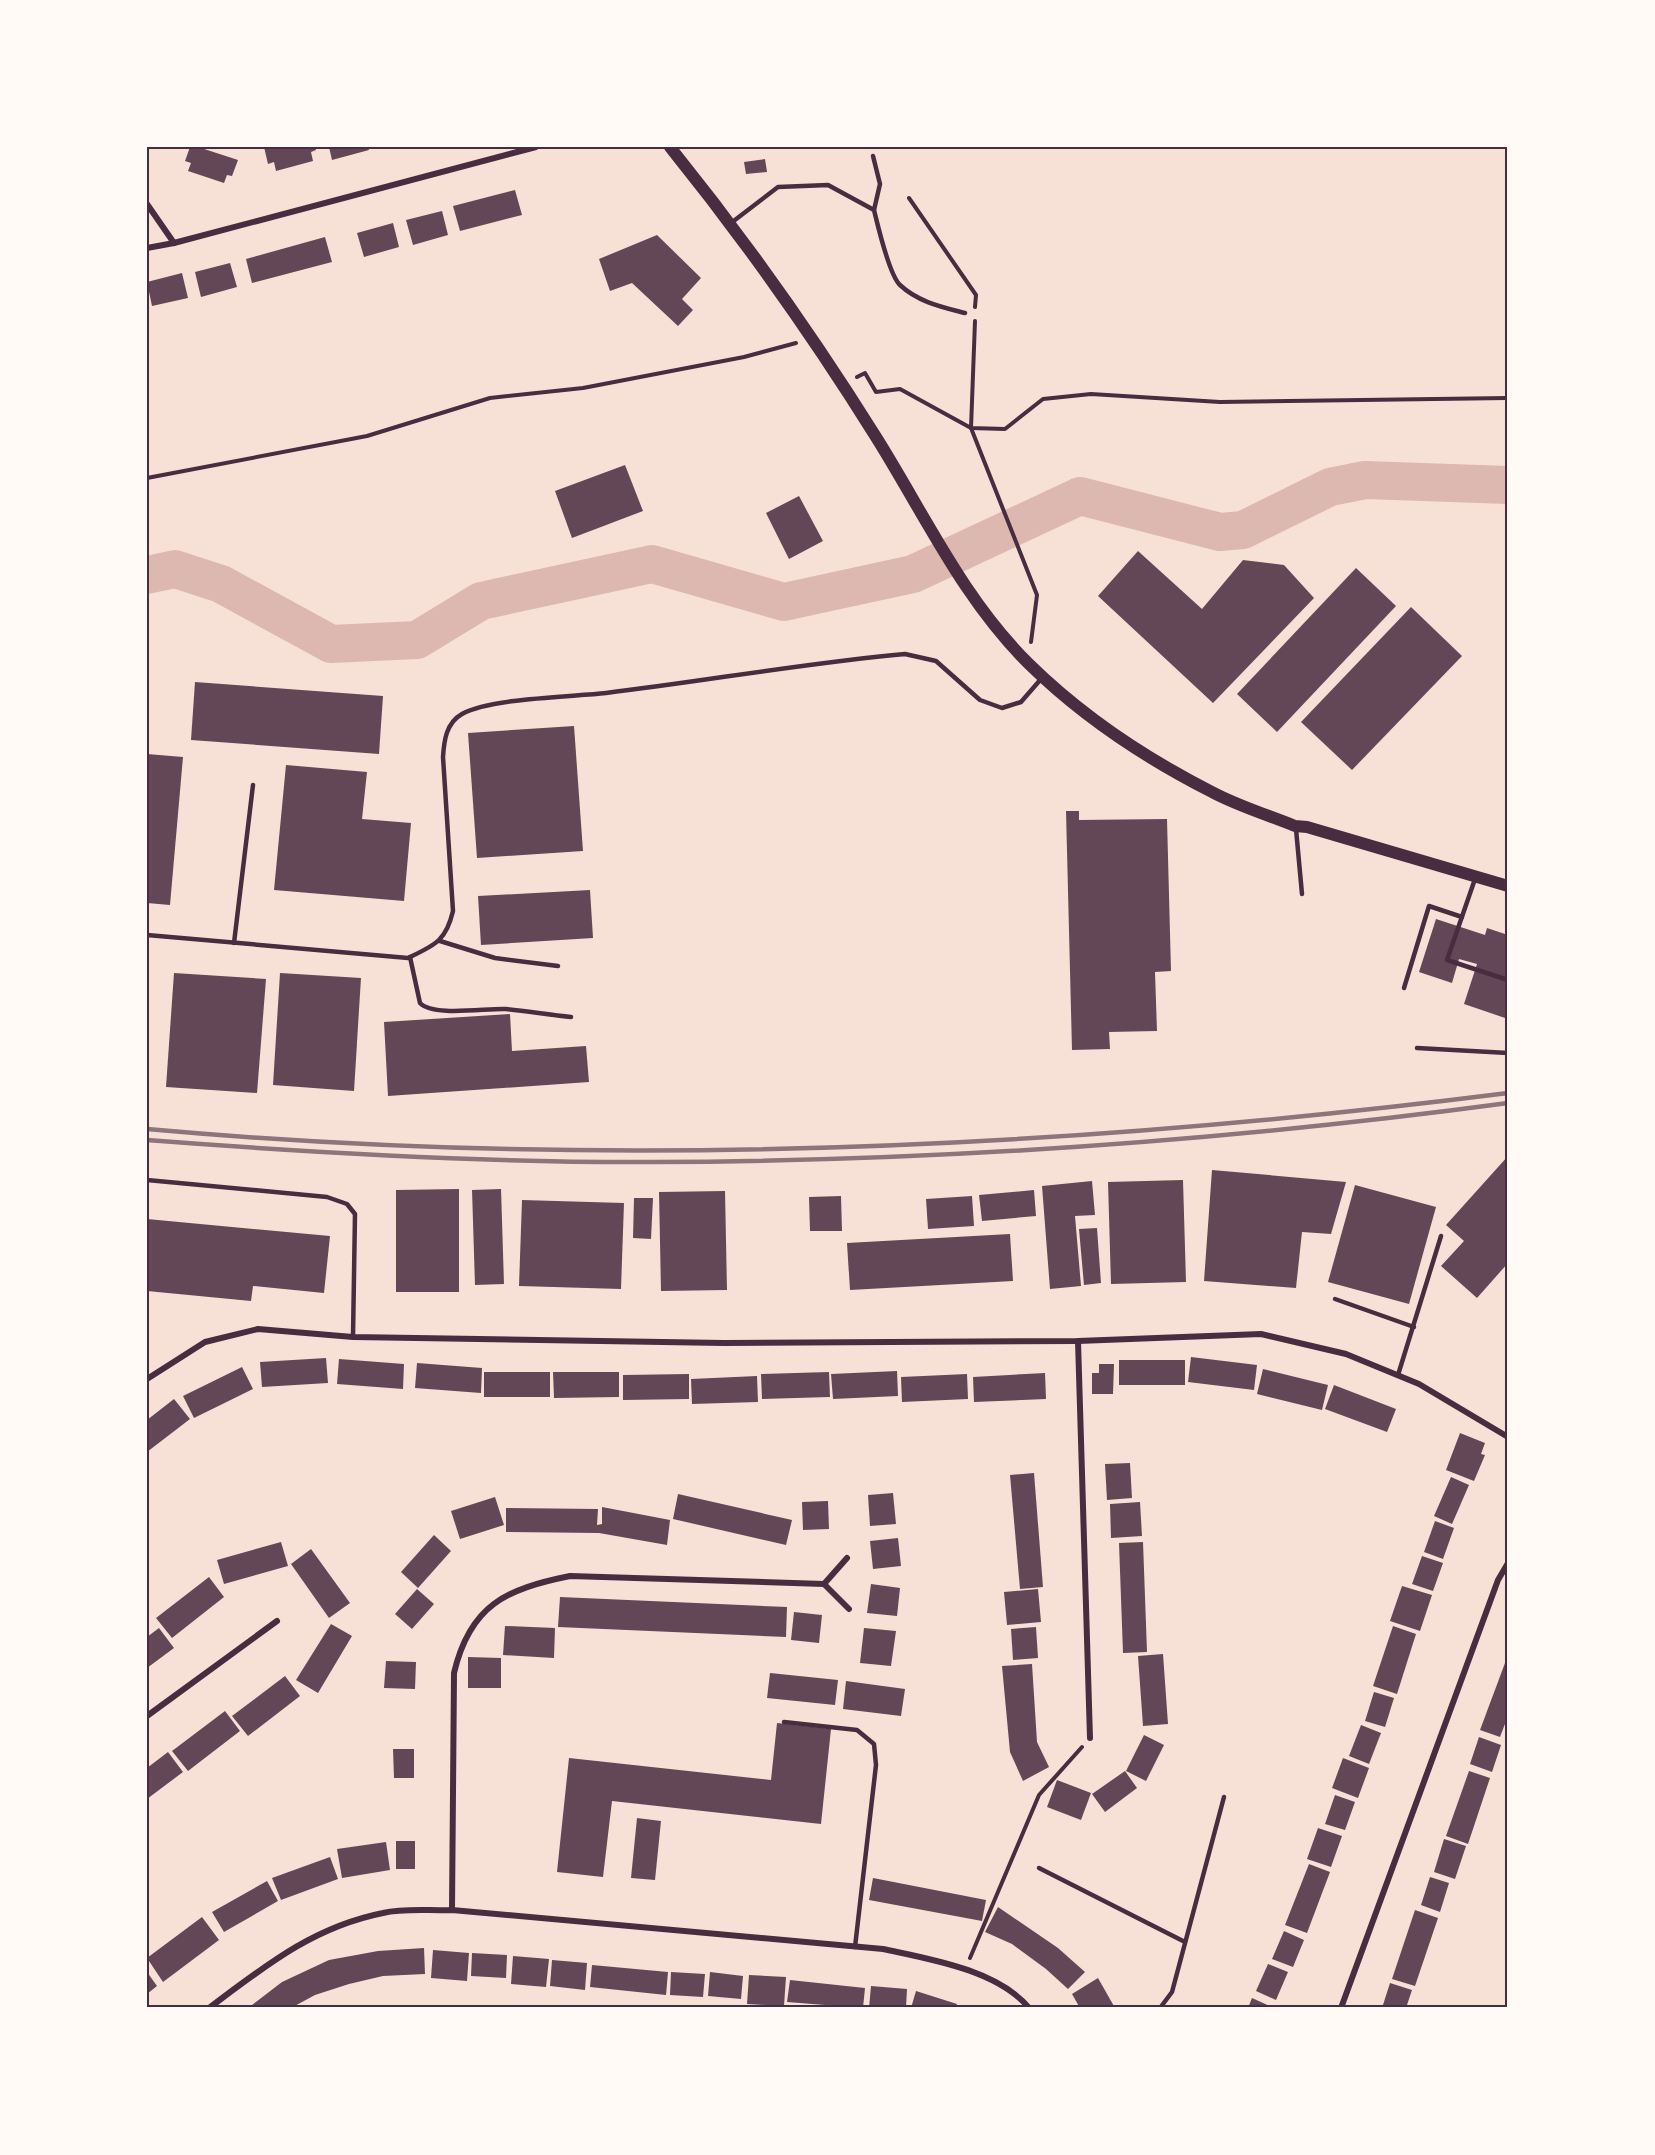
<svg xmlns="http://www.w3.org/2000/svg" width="1655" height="2155" viewBox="0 0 1655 2155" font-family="Lato,sans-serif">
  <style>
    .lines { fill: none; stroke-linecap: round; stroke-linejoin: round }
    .river { stroke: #dcb8b0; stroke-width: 38 }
    .building { fill: #644757 }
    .path { stroke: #4a2c40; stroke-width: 4 }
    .service { stroke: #4a2c40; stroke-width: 4.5 }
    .minor { stroke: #4a2c40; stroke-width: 6 }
    .secondary { stroke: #4a2c40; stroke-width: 12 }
    .rail { stroke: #8f747c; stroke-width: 4.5 }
    .neatline { fill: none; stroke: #4a2c40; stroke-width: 2 }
  </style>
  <rect width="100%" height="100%" fill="#f7e1d7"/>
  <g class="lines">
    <polyline class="river" points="147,575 175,569 221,584 331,644 417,640 481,601 652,564 784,602 913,574 1080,496 1220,532 1243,530 1330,487 1365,480 1508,485"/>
  </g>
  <g class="building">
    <polygon points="190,147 198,147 238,160 232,176 227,175 224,183 188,171 191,163 185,161"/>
    <polygon points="264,147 315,147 316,150 311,152 313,161 276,171 274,162 268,164"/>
    <polygon points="329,147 368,147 369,150 332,160"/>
    <polygon points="765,159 767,172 746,174 744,162"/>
    <polygon points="515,190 522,215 460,231 453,206"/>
    <polygon points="442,211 448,235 413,245 406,220"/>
    <polygon points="393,223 399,247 364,257 357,233"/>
    <polygon points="657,235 701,278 682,299 693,310 678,326 632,283 610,291 599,259"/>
    <polygon points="325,237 332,262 252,283 246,259"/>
    <polygon points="230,263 237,287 201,297 195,272"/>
    <polygon points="182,273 188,298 152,306 147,282"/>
    <polygon points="625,465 643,511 572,538 555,491"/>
    <polygon points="799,496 823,541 789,559 766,513"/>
    <polygon points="1138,551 1202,609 1243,560 1284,565 1314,598 1213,703 1098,596"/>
    <polygon points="1356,568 1396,606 1277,732 1237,694"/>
    <polygon points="1411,607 1462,656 1352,770 1301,722"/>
    <polygon points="195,682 383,696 379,754 191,740"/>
    <polygon points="574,726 583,851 477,858 468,733"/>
    <polygon points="147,754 183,757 170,905 147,903"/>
    <polygon points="286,765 367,772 362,819 411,823 404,901 274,890"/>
    <polygon points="1066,811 1079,811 1079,820 1167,819 1171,971 1155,972 1157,1031 1109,1032 1110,1049 1072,1050"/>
    <polygon points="590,890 593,938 481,945 478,896"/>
    <polygon points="1436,919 1485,935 1487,928 1508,935 1508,1019 1464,1004 1477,964 1459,959 1452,983 1419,972"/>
    <polygon points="174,973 266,979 257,1093 166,1087"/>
    <polygon points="280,973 361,978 354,1091 273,1085"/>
    <polygon points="510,1014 512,1051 586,1046 589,1082 388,1096 384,1022"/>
    <polygon points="1508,1156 1508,1263 1477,1298 1441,1266 1464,1241 1446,1225"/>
    <polygon points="1212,1170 1346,1182 1331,1234 1302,1232 1296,1288 1204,1281"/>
    <polygon points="1183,1180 1186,1282 1111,1284 1108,1182"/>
    <polygon points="1092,1181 1095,1215 1075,1216 1081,1286 1050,1289 1042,1186"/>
    <polygon points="1355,1185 1436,1207 1409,1304 1328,1282"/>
    <polygon points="459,1189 459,1292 396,1292 396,1190"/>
    <polygon points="501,1189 504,1284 475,1285 472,1190"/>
    <polygon points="1034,1190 1036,1216 982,1221 979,1195"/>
    <polygon points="725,1191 727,1290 661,1291 659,1192"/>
    <polygon points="841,1196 842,1231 810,1231 809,1197"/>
    <polygon points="972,1196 974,1226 928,1229 926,1199"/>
    <polygon points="634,1198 653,1198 651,1239 633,1238"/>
    <polygon points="522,1200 624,1203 621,1289 519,1286"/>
    <polygon points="147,1219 330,1236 324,1293 253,1286 251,1301 147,1291"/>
    <polygon points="1097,1228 1101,1283 1084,1285 1079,1229"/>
    <polygon points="1010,1234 1013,1281 850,1290 847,1243"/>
    <polygon points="1191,1357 1257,1365 1254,1390 1188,1382"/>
    <polygon points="326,1358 328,1383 262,1387 260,1362"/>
    <polygon points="339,1359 404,1364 403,1389 337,1384"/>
    <rect x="1119" y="1360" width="66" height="25"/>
    <polygon points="417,1363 482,1368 481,1393 415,1388"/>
    <polygon points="1099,1364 1114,1364 1113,1394 1092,1394 1092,1373 1099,1373"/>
    <polygon points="242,1367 253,1389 194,1418 183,1396"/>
    <polygon points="1263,1369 1328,1385 1322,1410 1257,1394"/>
    <polygon points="897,1371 898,1396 833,1399 831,1374"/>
    <rect x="484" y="1372" width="66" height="25"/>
    <polygon points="553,1372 619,1372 619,1397 554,1398"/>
    <polygon points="829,1372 830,1397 762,1399 761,1374"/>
    <polygon points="1045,1373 1046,1399 974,1402 973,1377"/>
    <polygon points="689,1374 689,1399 623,1400 623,1375"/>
    <polygon points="967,1374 968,1399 902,1402 901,1377"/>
    <polygon points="757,1376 758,1402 692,1404 691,1379"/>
    <polygon points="1334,1385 1396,1409 1387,1432 1325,1409"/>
    <polygon points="174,1399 190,1419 147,1452 147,1420"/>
    <polygon points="1460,1433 1485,1443 1481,1454 1485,1455 1474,1481 1446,1470"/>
    <polygon points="1130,1463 1132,1498 1107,1500 1105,1464"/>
    <polygon points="1034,1473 1043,1587 1020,1589 1010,1475"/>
    <polygon points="1451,1477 1469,1485 1452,1524 1434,1516"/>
    <polygon points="893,1493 896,1524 870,1526 868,1495"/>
    <polygon points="678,1494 792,1520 786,1545 673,1519"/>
    <polygon points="495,1497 504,1525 460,1539 451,1511"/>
    <polygon points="828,1501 829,1529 803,1530 802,1502"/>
    <polygon points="1140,1502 1142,1536 1111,1538 1110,1504"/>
    <polygon points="602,1507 670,1520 667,1545 599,1533 506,1532 506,1508 598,1509 597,1525 602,1524"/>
    <polygon points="1435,1521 1454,1528 1443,1559 1424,1552"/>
    <polygon points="434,1535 451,1551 418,1588 401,1572"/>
    <polygon points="898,1538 901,1566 873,1569 870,1541"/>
    <polygon points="281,1542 288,1566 224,1584 217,1560"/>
    <polygon points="1143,1542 1147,1652 1123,1653 1119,1543"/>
    <polygon points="311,1549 350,1603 329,1618 291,1564"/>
    <polygon points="1422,1556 1443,1563 1433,1591 1412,1584"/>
    <polygon points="209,1577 224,1597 172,1638 156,1618"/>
    <polygon points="871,1584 900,1588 897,1616 867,1613"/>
    <polygon points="1402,1586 1432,1595 1420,1631 1390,1621"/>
    <polygon points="417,1589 434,1604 412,1629 395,1614"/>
    <polygon points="1038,1589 1041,1622 1007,1625 1004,1592"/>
    <polygon points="560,1597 787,1607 786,1637 558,1627"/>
    <polygon points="794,1612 822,1615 819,1643 791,1640"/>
    <polygon points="331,1624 352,1636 318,1693 296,1680"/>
    <polygon points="505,1626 555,1628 554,1658 503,1655"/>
    <polygon points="1393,1626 1416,1634 1397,1694 1373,1686"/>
    <polygon points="1036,1627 1038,1658 1013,1660 1011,1629"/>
    <polygon points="159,1628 174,1648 147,1668 147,1637"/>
    <polygon points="864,1628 896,1631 891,1666 860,1663"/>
    <polygon points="1163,1654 1168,1724 1143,1726 1138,1656"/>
    <polygon points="468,1657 501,1658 501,1688 468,1688"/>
    <polygon points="386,1661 416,1662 415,1689 384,1688"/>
    <polygon points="1505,1663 1508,1664 1508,1716 1500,1737 1480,1730"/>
    <polygon points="1032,1664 1037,1742 1049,1767 1023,1781 1010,1752 1002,1666"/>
    <polygon points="770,1673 838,1680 835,1705 767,1698"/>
    <polygon points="285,1676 300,1696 248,1736 232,1716"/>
    <polygon points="846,1681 905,1689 901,1716 843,1709"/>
    <polygon points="1374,1692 1394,1698 1385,1727 1365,1721"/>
    <polygon points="225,1711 240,1731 188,1771 172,1751"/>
    <polygon points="777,1723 831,1729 821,1824 612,1801 603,1877 557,1872 569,1758 771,1780"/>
    <polygon points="1361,1725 1381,1733 1369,1764 1349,1756"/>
    <polygon points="1144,1735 1164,1745 1146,1781 1126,1771"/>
    <polygon points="1479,1737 1501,1745 1492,1772 1470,1764"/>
    <polygon points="393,1749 414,1749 414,1778 394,1778"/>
    <polygon points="168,1752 183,1772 147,1799 147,1768"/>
    <polygon points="1343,1758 1369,1768 1358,1798 1332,1788"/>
    <polygon points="1125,1771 1137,1788 1105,1812 1092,1794"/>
    <polygon points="1469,1771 1490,1778 1468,1844 1446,1836"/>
    <polygon points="1057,1780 1091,1793 1081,1820 1047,1807"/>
    <polygon points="1335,1795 1355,1802 1345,1830 1325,1824"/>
    <polygon points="637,1818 661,1821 655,1880 631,1878"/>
    <polygon points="1318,1828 1342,1836 1331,1867 1307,1859"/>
    <polygon points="1444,1839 1466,1846 1455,1879 1434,1872"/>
    <rect x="396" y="1841" width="19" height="28"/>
    <polygon points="386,1842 390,1870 342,1878 337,1849"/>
    <polygon points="330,1857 338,1879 281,1900 272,1878"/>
    <polygon points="1309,1864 1330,1872 1307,1933 1285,1925"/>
    <polygon points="1430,1877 1449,1883 1440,1912 1421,1905"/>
    <polygon points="873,1878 986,1900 982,1921 869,1900"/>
    <polygon points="267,1881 278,1901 224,1932 212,1912"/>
    <polygon points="998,1907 1058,1948 1085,1972 1068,1989 1046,1969 1012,1944 985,1932"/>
    <polygon points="1415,1910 1438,1918 1415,1986 1392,1979"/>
    <polygon points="202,1917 219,1940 163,1982 147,1958"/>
    <polygon points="1284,1931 1304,1940 1293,1967 1272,1959"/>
    <polygon points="424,1948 425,1974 383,1976 349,1984 315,1995 291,2008 248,2008 282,1982 329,1960 378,1951"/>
    <polygon points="433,1950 469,1953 467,1981 431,1978"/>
    <polygon points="472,1953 507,1955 506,1978 471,1976"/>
    <polygon points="513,1956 549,1959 546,1987 511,1984"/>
    <polygon points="552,1960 587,1963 585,1990 550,1986"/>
    <polygon points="1268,1964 1288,1972 1276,2000 1256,1991"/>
    <polygon points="592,1965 668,1972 666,1995 590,1987"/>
    <polygon points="147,1972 157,1986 147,1994"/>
    <polygon points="671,1972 705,1974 703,1997 670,1995"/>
    <polygon points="710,1972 743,1976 741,1999 708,1996"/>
    <polygon points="749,1975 786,1977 784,2006 747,2004"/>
    <polygon points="1098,1978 1115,2008 1080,2008 1072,1994"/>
    <polygon points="790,1980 865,1988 863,2008 787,2002"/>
    <polygon points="1390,1983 1412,1990 1406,2008 1382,2008"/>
    <polygon points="871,1986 907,1989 906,2008 869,2008"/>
    <polygon points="916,1991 957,2004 955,2008 911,2008"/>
    <polygon points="1252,1998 1274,2008 1248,2008"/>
  </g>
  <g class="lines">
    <g class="path">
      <polyline points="909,198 976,295 975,307"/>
      <polyline points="975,321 971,428 1037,595 1031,642"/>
      <polyline points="857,377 865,373 876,392 900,389 971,428 1005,429 1043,399 1091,394 1220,402 1508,398"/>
      <polyline points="147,478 367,436 490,398 583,388 744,357 796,343"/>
      <polyline points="970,1958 1039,1795 1082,1747"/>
    </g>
    <g class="service">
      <polyline points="873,156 880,184 874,210"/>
      <path d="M731,223L778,187L828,185L874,210C878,226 889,275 900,285C918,302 942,307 965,313"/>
      <polyline points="1296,829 1302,894"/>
      <polyline points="1475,879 1447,960 1508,980"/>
      <path d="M147,935L408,958C435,945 446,941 453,911L443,757C444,741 446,723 462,714C491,698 570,697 606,693C706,681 805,663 905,654L936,661L980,700L1002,708L1021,702L1041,679"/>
      <polyline points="440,941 495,958 558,966"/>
      <polyline points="234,943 253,785"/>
      <path d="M410,957L420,1003C433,1017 486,1008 506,1009C528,1011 549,1015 571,1017"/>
      <polyline points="1404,988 1429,906 1462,917"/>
      <polyline points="1417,1048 1508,1053"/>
      <polyline points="147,1180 327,1197 347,1204 355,1214 353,1337"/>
      <polyline points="1335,1299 1414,1327"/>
      <polyline points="1398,1375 1441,1236"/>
      <polyline points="784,1722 857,1730 874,1744 876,1765 855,1947"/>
      <polyline points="1039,1868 1185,1942"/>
      <polyline points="1160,2008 1172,1992 1224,1797"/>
    </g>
    <g class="minor">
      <polyline points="147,204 174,243"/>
      <polyline points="147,248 174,243 536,147"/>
      <polyline points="1078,1341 1090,1738"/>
      <polyline points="147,1379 205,1342 258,1329 353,1337 724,1343 1078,1341 1261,1334 1346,1354 1419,1384 1508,1437"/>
      <polyline points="824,1584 847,1558"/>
      <polyline points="147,1716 277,1621"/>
      <path d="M452,1910L454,1673C470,1605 506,1589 570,1576L824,1584L849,1609"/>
      <path d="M209,2008C265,1966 313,1927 383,1913C404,1908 430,1911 452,1910L883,1949C929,1959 998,1970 1029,2008"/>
      <polyline points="1341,2008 1498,1580 1508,1563"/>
    </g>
    <path class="secondary" d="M670,147C745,240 813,336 876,437C925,515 963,599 1029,664C1082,716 1147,759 1212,792C1238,806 1268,815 1295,826L1307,827L1508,886"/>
    <g class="rail">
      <path d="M147,1129C601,1170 1057,1150 1508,1093"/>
      <path d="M147,1140C315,1153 485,1163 654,1162C939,1161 1225,1141 1508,1103"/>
    </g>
  </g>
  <rect width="1655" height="2155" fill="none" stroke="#fffaf5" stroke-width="297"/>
  <rect x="148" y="148" width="1358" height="1858" class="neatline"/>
</svg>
